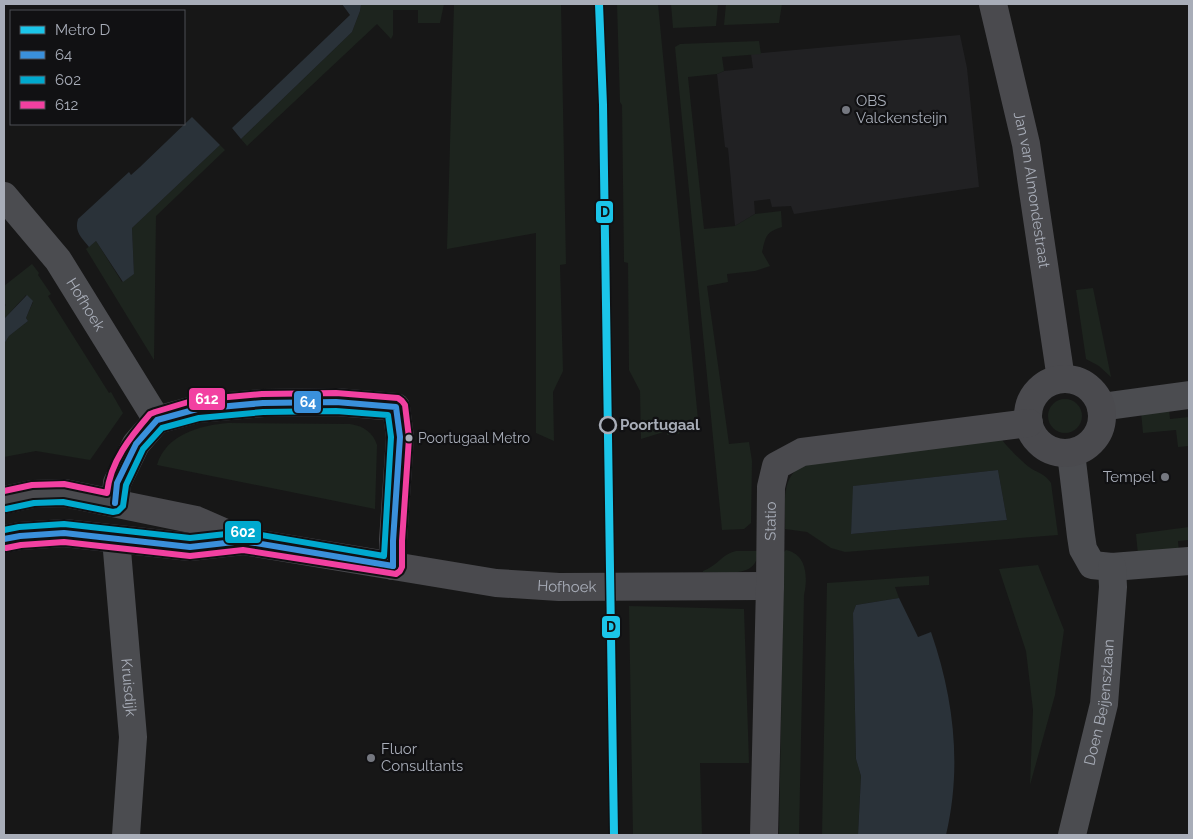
<svg xmlns="http://www.w3.org/2000/svg" width="1193" height="839" viewBox="0 0 1193 839" font-family="Raleway,sans-serif">
  <style>
    .built { fill: #212123 }
    .green { fill: #1d241e; fill-rule: evenodd }
    .water { fill: #2a3239 }
    .lines { fill: none; stroke-linecap: round; stroke-linejoin: round }
    .street { stroke: #4b4c50; stroke-width: 28 }
    .secondary { stroke: #4a4a4e; stroke-width: 28 }
    .bus-1-casing { stroke: #111113; stroke-width: 10 }
    .bus-2-casing { stroke: #111113; stroke-width: 10 }
    .bus-3-casing { stroke: #111113; stroke-width: 10 }
    .bus-1 { stroke: #3a90db; stroke-width: 6 }
    .bus-2 { stroke: #00a9ce; stroke-width: 6 }
    .bus-3 { stroke: #f240a1; stroke-width: 6 }
    .metro-1-casing { stroke: #111113; stroke-width: 11 }
    .metro-1 { stroke: #1bc5e9; stroke-width: 8 }
    .poi-dot { fill: #757880; stroke: #111113; stroke-width: 2 }
    .stop-dot { fill: #111113; stroke: #a8adb8; stroke-width: 2.5 }
    .bus-dot { fill: #a8adb8; stroke: #111113; stroke-width: 2 }
    .labels { text-anchor: middle; dominant-baseline: central; stroke-width: 4.5; stroke-linejoin: round; paint-order: stroke }
    .bus-label { font-size: 14px; fill: #a8adb8; stroke: #111113; text-anchor: start }
    .poi-label { font-size: 15px; fill: #a8adb8; stroke: #111113; text-anchor: start }
    .street-label { font-size: 15px; fill: #a8adb8; stroke: #111113 }
    .stop-label { font-size: 15px; font-weight: bold; fill: #a8adb8; stroke: #111113; text-anchor: start }
    .line-badge { stroke: #111113; stroke-width: 2 }
    .badge-label { font-size: 14px; text-anchor: middle; font-weight: bold; fill: #fff }
    .pale-badge-label { font-size: 14px; text-anchor: middle; font-weight: bold; fill: #111 }
  </style>
  <rect width="100%" height="100%" fill="#171717"/>
  <polygon class="built" points="960,35 967,68 979,187 794,214 791,206 772,207 770,199 754,201 755,214 735,226 728,148 725,147 717,74 724,71 753,68 751,54"/>
  <g class="green">
    <polygon points="361,4 444,4 440,23 418,23 418,10 393,10 393,35 391,39 377,24 247,146 241,139 352,32 360,11"/>
    <polygon points="454,4 561,4 566,264 560,265 563,371 553,392 554,441 536,433 536,233 447,249"/>
    <polygon points="617,4 658,4 699,430 681,430 679,434 667,435 667,431 641,439 640,391 629,370 628,263 624,262 622,105 620,102"/>
    <polygon points="671,4 718,4 716,26 673,28"/>
    <polygon points="726,4 782,4 779,23 724,25"/>
    <path d="M759,41L761,54L722,57L724,71L717,74L688,77L704,229L735,226L755,214L781,211L782,227C765,232 766,237 762,252L770,266L755,271L727,274L728,282L707,286L729,444L749,442L752,461L751,523L744,529L722,530L675,47L680,44Z"/>
    <polygon points="220,145 225,150 156,216 154,360 86,249 96,241 122,282 134,274 132,228"/>
    <polygon points="32,264 39,273 38,275 51,294 48,296 109,393 111,392 123,413 90,460 36,451 4,457 4,344 9,336 28,321 26,318 33,302 26,295 4,319 4,307 6,305 4,303 4,286"/>
    <polygon points="1093,288 1111,377 1099,366 1086,359 1076,290"/>
    <circle cx="1065" cy="416" r="17"/>
    <polygon points="1169,409 1170,419 1189,417 1189,446 1178,447 1176,430 1143,433 1141,412"/>
    <path d="M228,423L350,424C363,426 373,432 377,445L375,509L157,465C165,435 201,425 228,423Z"/>
    <path d="M1001,438C1004,444 1025,465 1032,469C1039,473 1046,475 1051,483L1058,535L845,552L831,548L807,532L785,529C786,506 779,475 805,465ZM998,470L1007,520L851,534L854,486Z"/>
    <polygon points="1189,527 1189,540 1178,541 1179,552 1138,555 1136,534"/>
    <path d="M786,550C807,554 808,578 804,595L799,835H779L784,552Z"/>
    <path d="M736,551H757C760,579 722,572 703,572V571C716,567 722,554 736,551Z"/>
    <polygon points="1038,565 1064,630 1055,695 1030,785 1033,710 1026,651 999,569"/>
    <polygon points="929,576 929,585 895,587 899,598 856,605 853,613 856,759 861,776 858,835 822,835 827,583"/>
    <polygon points="629,606 744,609 749,763 700,763 702,835 633,835"/>
  </g>
  <g class="water">
    <polygon points="342,4 361,4 360,11 352,32 241,139 232,128 350,15"/>
    <path d="M192,117L220,145L132,228L134,274L123,282L96,241L89,247C82,238 74,232 78,219L129,172L131,175L140,167Z"/>
    <polygon points="27,295 33,301 26,318 28,321 9,336 4,344 4,319"/>
    <polygon points="998,470 1007,520 851,534 853,486"/>
    <path d="M899,598L918,637L931,632C954,698 962,767 946,835H858L861,776L856,759L853,613L856,605Z"/>
  </g>
  <g class="lines">
    <g class="street">
      <path id="s1" d="M4,196L58,260L157,420"/>
      <polyline points="1101,407 1189,395"/>
      <polyline points="1071,453 1081,536 1083,549 1092,565 1112,567 1189,561"/>
      <polyline points="115,503 117,483 136,444 157,420 197,409 263,403 336,402 396,407 400,437 393,541 393,566"/>
      <path id="s2" d="M116,539L133,737L126,835"/>
      <path id="s3" d="M1072,835L1104,704L1113,587L1112,567"/>
    </g>
    <g class="secondary">
      <path id="s4" d="M993,4L1026,144L1061,379"/>
      <circle cx="1065" cy="416" r="37"/>
      <polyline points="4,500 33,494 64,493 196,520 242,540"/>
      <path id="s5" d="M4,539L20,536L64,533L190,547L243,541L496,583L559,587L770,586"/>
      <path id="s6" d="M764,835L770,586L771,487L776,466L802,452L1029,423"/>
    </g>
    <defs>
      <g id="bus-1">
        <polyline points="115,503 117,483 136,444 157,420 197,409 263,403 336,402 396,407 400,437 393,541 393,566"/>
        <polyline points="4,539 20,536 64,533 190,547 243,541 393,566"/>
      </g>
      <polyline id="bus-2" points="4,530 19,527 64,524 190,538 244,532 384,556 391,437 388,415 336,411 263,412 199,418 162,428 143,449 126,485 123,506 118,511 113,512 63,502 34,503 6,509"/>
      <path id="bus-3" d="M4,491L32,485L64,484L107,493C110,462 131,436 150,414L155,412L195,400L262,394L336,393L398,398L402,401L405,405L409,438L402,541V567L400,571L396,574L243,550L190,556L64,542L21,545L6,548"/>
    </defs>
    <use href="#bus-1" class="bus-1-casing"/>
    <use href="#bus-2" class="bus-2-casing"/>
    <use href="#bus-3" class="bus-3-casing"/>
    <use href="#bus-1" class="bus-1"/>
    <use href="#bus-2" class="bus-2"/>
    <use href="#bus-3" class="bus-3"/>
    <defs>
      <polyline id="metro-1" points="599,4 603,105 614,835"/>
    </defs>
    <use href="#metro-1" class="metro-1-casing"/>
    <use href="#metro-1" class="metro-1"/>
  </g>
  <g class="poi-dot">
    <circle cx="846" cy="110" r="5"/>
    <circle cx="1165" cy="477" r="5"/>
    <circle cx="371" cy="758" r="5"/>
  </g>
  <circle class="stop-dot" cx="608" cy="425" r="8"/>
  <circle class="bus-dot" cx="409" cy="438" r="4.5"/>
  <g class="labels">
    <g class="bus-label">
      <text x="418" y="438">Poortugaal Metro</text>
    </g>
    <g class="poi-label">
      <text x="856" y="101">OBS<tspan x="856" dy="17">Valckensteijn</tspan></text>
      <text x="1155" y="477" text-anchor="end">Tempel</text>
      <text x="381" y="749">Fluor<tspan x="381" dy="17">Consultants</tspan></text>
    </g>
    <g class="street-label">
      <text stroke="none"><textPath href="#s4" startOffset="190">Jan van Almondestraat</textPath></text>
      <text stroke="none"><textPath href="#s1" startOffset="136">Hofhoek</textPath></text>
      <text stroke="none"><textPath href="#s6" startOffset="314">Statio</textPath></text>
      <text stroke="none"><textPath href="#s5" startOffset="568">Hofhoek</textPath></text>
      <text stroke="none"><textPath href="#s2" startOffset="149">Kruisdijk</textPath></text>
      <text stroke="none"><textPath href="#s3" startOffset="136">Doen Beijenszlaan</textPath></text>
    </g>
    <g class="stop-label">
      <text x="620" y="425">Poortugaal</text>
    </g>
  </g>
  <g class="line-badge">
    <rect x="595" y="200" width="19" height="24" rx="5" fill="#1bc5e9"/>
    <rect x="188" y="387" width="38" height="24" rx="5" fill="#f240a1"/>
    <rect x="293" y="390" width="29" height="24" rx="5" fill="#3a90db"/>
    <rect x="224" y="520" width="38" height="24" rx="5" fill="#00a9ce"/>
    <rect x="601" y="615" width="20" height="24" rx="5" fill="#1bc5e9"/>
  </g>
  <g class="badge-label">
    <text x="207" y="404">612</text>
    <text x="308" y="407">64</text>
    <text x="243" y="537">602</text>
  </g>
  <g class="pale-badge-label">
    <text x="605" y="217">D</text>
    <text x="611" y="632">D</text>
  </g>
  <rect width="1193" height="839" fill="none" stroke="#a8adb8" stroke-width="10"/>
  <rect x="10" y="10" width="175" height="115" fill="#111113" stroke="#4d4f55"/>
  <rect x="20" y="26" width="25" height="8" fill="#1bc5e9" stroke="#4d4f55"/>
  <text x="55" y="35" font-size="15" fill="#a8adb8">Metro D</text>
  <rect x="20" y="51" width="25" height="8" fill="#3a90db" stroke="#4d4f55"/>
  <text x="55" y="60" font-size="15" fill="#a8adb8">64</text>
  <rect x="20" y="76" width="25" height="8" fill="#00a9ce" stroke="#4d4f55"/>
  <text x="55" y="85" font-size="15" fill="#a8adb8">602</text>
  <rect x="20" y="101" width="25" height="8" fill="#f240a1" stroke="#4d4f55"/>
  <text x="55" y="110" font-size="15" fill="#a8adb8">612</text>
</svg>
